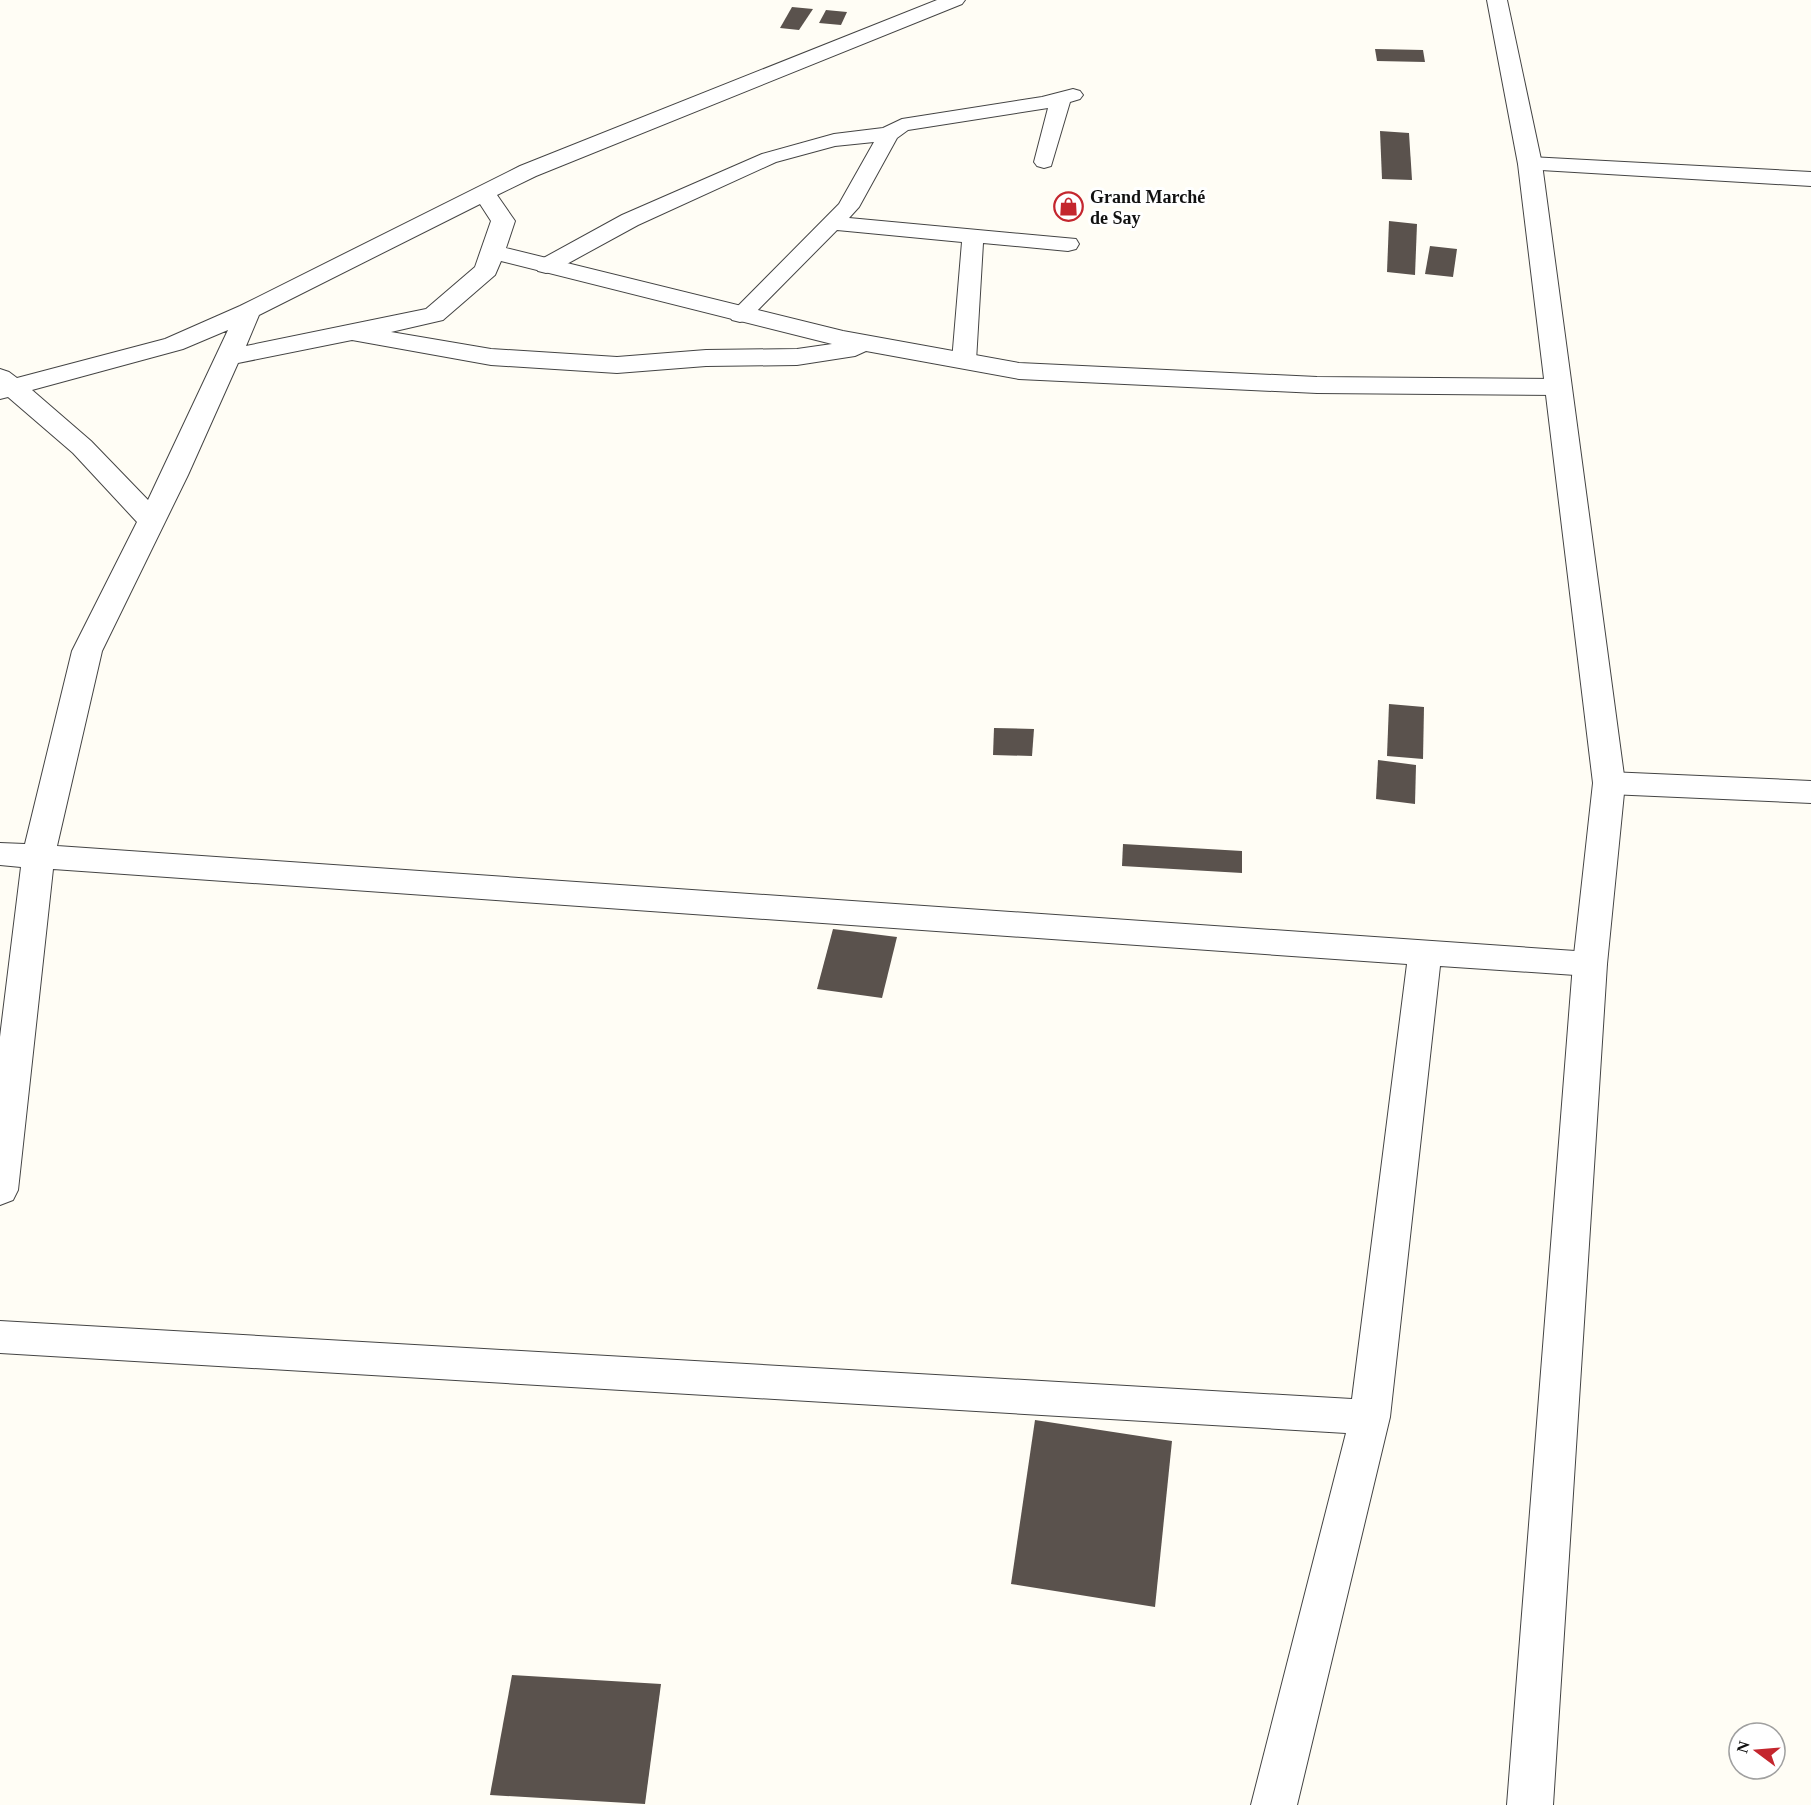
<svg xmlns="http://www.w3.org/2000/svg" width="1811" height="1805" viewBox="0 0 1811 1805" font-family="Georgia,serif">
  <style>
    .building { fill: #5a524d }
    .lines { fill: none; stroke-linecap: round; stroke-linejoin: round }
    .service-casing { stroke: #444; stroke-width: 2 }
    .minor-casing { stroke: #444; stroke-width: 2 }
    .tertiary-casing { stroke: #444; stroke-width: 2 }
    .service { fill: #fff; fill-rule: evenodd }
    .minor { fill: #fff; fill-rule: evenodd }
    .tertiary { fill: #fff; fill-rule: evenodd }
    .labels { text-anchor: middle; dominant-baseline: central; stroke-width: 6; stroke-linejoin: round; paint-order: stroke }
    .far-poi-label { font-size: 18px; font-weight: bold; fill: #111; stroke: #fff; text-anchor: start }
  </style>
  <rect width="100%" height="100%" fill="#fffdf5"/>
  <g class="building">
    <polygon points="792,7 813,9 799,30 780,28"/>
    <polygon points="826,10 847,12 841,25 819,23"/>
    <polygon points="1375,49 1423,50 1425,62 1377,61"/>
    <polygon points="1380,131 1409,133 1412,180 1382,179"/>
    <polygon points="1389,221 1417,224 1415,275 1387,272"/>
    <polygon points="1430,246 1457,249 1453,277 1425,274"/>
    <polygon points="1389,704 1424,707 1423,759 1387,756"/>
    <polygon points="994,728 1034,729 1032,756 993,755"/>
    <polygon points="1378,760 1416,765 1415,804 1376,799"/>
    <polygon points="1123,844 1242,851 1242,873 1122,866"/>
    <polygon points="833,929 897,937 882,998 817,989"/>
    <polygon points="1035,1420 1172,1441 1155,1607 1011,1584"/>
    <polygon points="512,1675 661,1684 645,1804 490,1795"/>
  </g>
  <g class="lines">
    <defs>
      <polygon id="service" points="1073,89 1080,91 1083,95 1080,99 1070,102 1051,166 1044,168 1037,166 1034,162 1048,108 908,130 897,138 859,207 849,218 1076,239 1079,244 1076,249 1068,251 983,243 976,361 972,366 964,368 956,366 952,361 962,242 837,230 748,320 740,322 732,320 729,315 839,204 874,142 835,146 776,162 638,225 554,271 546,273 538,271 535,266 538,261 622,215 762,154 834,134 883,128 902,119 1042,97"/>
      <g id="minor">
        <path d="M937,0H965L962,4L536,176L497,195L515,221L506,248L843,331L1019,363L1317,377L1558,379L1567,381L1571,387L1567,393L1558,395L1317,393L1019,379L866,351L855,356L797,365L706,366L617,373L491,365L352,340L238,363L188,475L102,651L57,846L1590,952L1602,955L1607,964L1602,973L1590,976L1440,966L1390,1417L1297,1805H1251L1346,1433L0,1353V1321L1352,1399L1407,964L53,869L18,1190L13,1200L0,1205V1037L21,867L0,865V843L25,844L72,651L137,522L73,453L8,397L0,399V369L9,372L17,378L165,339L240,306L520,166ZM480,204L491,221L475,267L426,309L246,346L259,315ZM501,261L832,344L797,349L706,350L617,357L491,349L391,332L443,320L495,275ZM228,330L148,500L91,441L32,390L183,349Z"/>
        <polygon points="1530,157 1811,172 1811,186 1522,169 1518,164 1522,159"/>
        <polygon points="1609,772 1811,781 1811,803 1609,794 1598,791 1593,783 1598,775"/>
      </g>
      <polygon id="tertiary" points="1487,0 1507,0 1542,164 1625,783 1607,964 1553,1805 1507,1805 1573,964 1593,783 1518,164"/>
    </defs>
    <use href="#service" class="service-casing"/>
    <use href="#minor" class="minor-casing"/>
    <use href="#tertiary" class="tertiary-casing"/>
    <use href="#service" class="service"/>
    <use href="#minor" class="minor"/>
    <use href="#tertiary" class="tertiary"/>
  </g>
  <defs>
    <symbol id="shop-ring" viewBox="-11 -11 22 22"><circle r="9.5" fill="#fff" stroke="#c4262e" stroke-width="1.5"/><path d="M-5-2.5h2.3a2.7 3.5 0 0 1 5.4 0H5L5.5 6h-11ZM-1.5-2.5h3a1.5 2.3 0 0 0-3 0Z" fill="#c4262e"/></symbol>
  </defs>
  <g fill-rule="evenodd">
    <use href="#shop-ring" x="1052" y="190" width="33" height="33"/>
  </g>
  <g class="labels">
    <g class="far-poi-label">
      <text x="1090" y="197">Grand Marché<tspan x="1090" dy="21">de Say</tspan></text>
    </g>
  </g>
  <g transform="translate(1757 1751) rotate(286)"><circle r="28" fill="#ffffff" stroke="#a0a0a0" stroke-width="1.5"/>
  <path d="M0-4.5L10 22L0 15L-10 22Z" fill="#c4262e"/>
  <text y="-9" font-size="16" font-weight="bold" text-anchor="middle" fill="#111111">N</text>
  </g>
</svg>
